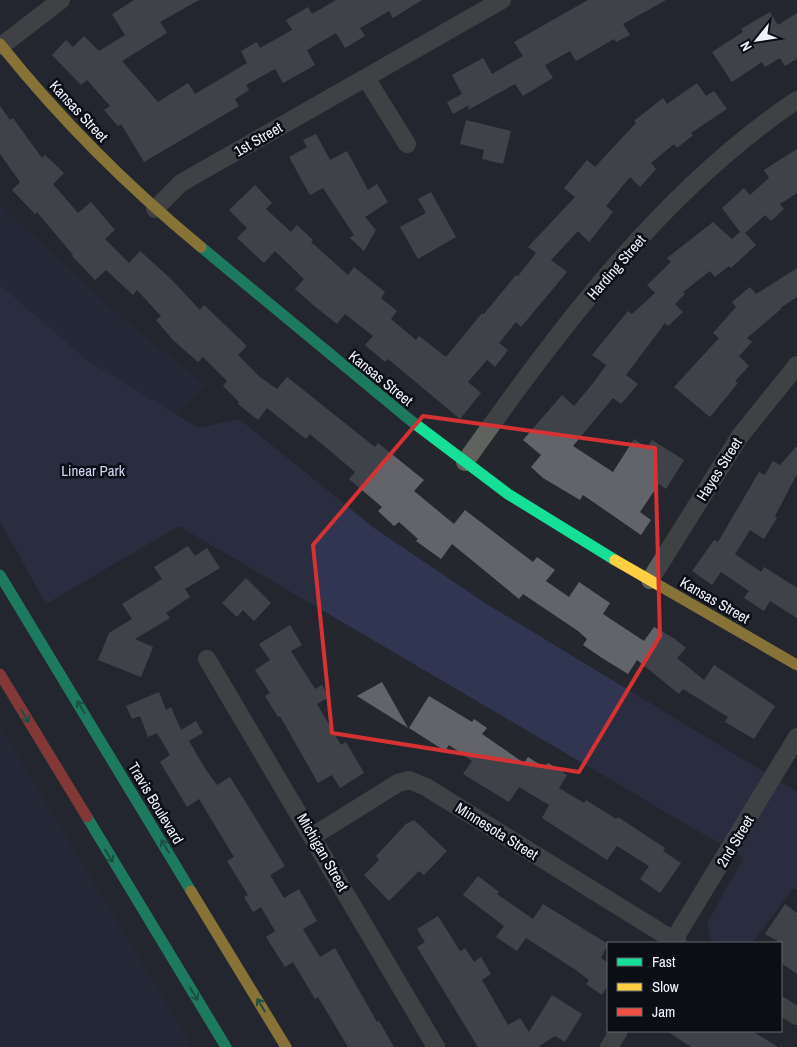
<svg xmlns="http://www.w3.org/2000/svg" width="797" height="1047" viewBox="0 0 797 1047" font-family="'Archivo Narrow',sans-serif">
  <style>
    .built { fill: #272a3e }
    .green { fill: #303652 }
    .building { fill: #62646a }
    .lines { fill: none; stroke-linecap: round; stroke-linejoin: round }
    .street { stroke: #60625d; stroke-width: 18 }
    .fast { stroke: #16e098; stroke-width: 11 }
    .slow { stroke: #ffcf43; stroke-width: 11 }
    .jam { stroke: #f24e42; stroke-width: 11 }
    .oneway { stroke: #12825d }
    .marked { fill: none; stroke: #d73233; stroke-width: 4; stroke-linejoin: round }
    .labels { text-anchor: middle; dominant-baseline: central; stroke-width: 5; stroke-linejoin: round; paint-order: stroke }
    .street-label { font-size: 15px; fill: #eff2fc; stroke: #0c0e15 }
    .park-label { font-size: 15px; fill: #d1d9f7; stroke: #0c0e15 }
  </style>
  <rect width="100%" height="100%" fill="#25272f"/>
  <g class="built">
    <polygon points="0,205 124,320 205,385 176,414 88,361 0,285"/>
    <polygon points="0,726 192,1047 0,1047"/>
  </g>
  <polygon class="green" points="0,285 88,361 199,428 239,419 374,528 488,605 797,792 797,889 793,888 752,943 718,943 711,939 707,923 744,858 179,526 46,604 0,521"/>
  <g class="building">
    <polygon points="134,0 199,0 160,22 167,33 122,61 158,102 188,83 195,94 247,63 241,51 257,42 260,48 292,30 286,20 308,7 312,14 336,0 422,0 393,18 389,11 360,28 365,36 345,48 336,33 307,50 315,65 283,83 275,69 246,85 249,90 235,99 239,106 144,162 121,124 118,126 104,110 110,106 87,80 81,85 52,55 66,40 73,47 84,36 99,51 125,35 112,14"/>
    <polygon points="588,0 666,0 623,24 630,35 616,42 614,39 576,61 570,51 545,65 553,78 523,96 515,84 468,110 469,105 453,114 447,102 462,94 452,75 483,58 492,74 523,56 514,42"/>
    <polygon points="770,12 778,25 797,13 797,59 785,66 780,58 765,67 762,62 732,82 712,52 743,32 741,29"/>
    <polygon points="697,83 706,96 714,91 727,109 691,133 693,135 677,148 674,144 651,163 656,169 640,187 630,177 606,206 613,212 589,242 578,231 551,260 567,272 521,327 516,322 499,343 508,350 495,367 487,360 468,382 481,393 460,419 388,359 385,362 365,345 373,336 345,314 337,324 313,305 295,289 304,279 275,251 264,263 237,238 247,228 229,210 255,185 272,203 266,209 291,232 297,225 313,240 311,242 348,275 354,267 385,292 381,298 397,311 391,319 416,340 419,336 446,357 482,313 484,314 516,275 518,276 536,253 528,247 575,197 564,188 587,160 595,167 636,123 634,121 663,98 667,104"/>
    <polygon points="0,106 10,120 13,118 42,158 45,155 64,173 53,184 78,213 91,202 115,230 105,239 129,263 140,251 170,278 200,310 204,305 247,346 238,355 260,377 277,389 287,377 375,447 378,443 424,480 414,491 454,524 465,510 533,562 537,557 555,570 546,581 569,597 579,582 610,603 603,614 644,641 654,627 675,639 686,648 677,658 704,680 714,665 775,706 754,739 725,722 728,717 683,689 679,694 637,660 628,674 602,658 583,645 587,639 578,631 523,594 519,599 452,544 441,559 416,541 418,539 399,522 394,526 378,511 382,507 349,479 355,472 310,434 306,439 267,408 258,420 238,404 239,402 223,386 227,381 203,357 198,362 173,340 156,320 161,316 137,290 133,295 106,270 95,280 72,256 73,255 37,212 35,214 12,190 20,182 0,154"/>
    <polygon points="466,120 511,131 503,164 482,159 484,150 460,144"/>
    <polygon points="316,134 330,160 347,151 368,190 377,184 388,202 365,217 376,230 364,251 350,238 354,235 323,188 310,195 289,157 307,147 303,140"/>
    <polygon points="797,149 797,193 780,204 784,209 771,221 765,215 745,233 756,245 731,268 729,266 715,277 710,271 683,292 685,294 675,304 683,312 668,326 665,323 626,375 638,384 621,404 613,398 573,446 613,472 634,439 647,447 652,440 684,460 666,489 659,484 640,512 651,520 641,535 583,495 580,500 543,478 531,467 541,455 523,440 562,395 574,406 594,382 606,365 592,355 628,311 632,314 655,293 647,285 671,262 667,258 713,222 732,239 740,232 722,208 744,188 750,195 769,178 764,170"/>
    <polygon points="431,192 456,237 418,259 400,227 426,213 418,199"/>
    <polygon points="797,268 797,297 780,308 781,309 747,338 752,342 739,356 749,366 735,381 738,383 710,417 674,387 719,338 713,333 736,307 732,302 750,287 756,294"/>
    <polygon points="797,446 797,474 775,516 777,518 764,539 750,530 735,554 761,572 764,567 797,588 797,618 770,601 764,611 744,598 749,591 721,572 712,585 692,571 714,540 718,542 759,472 765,475 773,461 780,465"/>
    <polygon points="188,546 195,556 207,548 220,568 185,589 190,597 166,613 170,618 135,639 153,647 141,677 98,660 109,633 132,619 122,604 162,579 154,567"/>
    <polygon points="246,578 271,603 254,621 243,610 237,617 222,603"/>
    <polygon points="290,625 302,645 291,651 315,689 322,685 329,697 317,704 341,745 346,742 364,773 340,788 332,775 318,783 280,716 278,717 265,696 270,693 255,670 270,660 259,644"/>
    <polygon points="382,682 408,728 357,696"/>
    <polygon points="159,692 166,710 171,707 181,730 196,721 203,733 189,741 204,767 217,785 230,777 285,866 270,875 284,898 299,889 317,921 303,929 320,957 335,948 377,1022 379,1021 394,1047 348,1047 318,997 315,999 293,962 285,967 266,937 275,931 261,907 253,912 244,897 248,895 227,861 234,857 199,799 187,807 160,762 170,755 157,733 148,737 140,716 132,719 126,706"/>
    <polygon points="429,696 472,722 474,719 487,728 482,734 524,763 528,757 545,768 548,763 567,775 559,788 584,803 586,800 616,819 618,817 665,848 663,851 681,863 660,893 640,879 649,866 617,846 607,860 542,818 549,805 519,787 509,802 463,774 472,761 449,745 445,751 409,728"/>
    <polygon points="414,820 447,851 424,875 419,871 389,901 364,875 379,860 376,856 406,824"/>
    <polygon points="478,876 499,892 497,894 533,919 543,904 608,944 601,958 608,963 608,985 602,995 586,984 589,980 576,970 526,938 517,951 496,937 504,926 463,895"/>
    <polygon points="785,904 797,913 797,974 781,963 781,943 765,934"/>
    <polygon points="438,916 460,951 465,948 474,962 481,957 491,974 482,980 508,1025 520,1018 529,1032 552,995 582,1014 565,1042 555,1036 538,1047 478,1047 417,947 425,942 417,929"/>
    <polygon points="667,1031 752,1031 778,1047 691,1047"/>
  </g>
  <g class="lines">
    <g class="street">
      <polyline points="1,46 61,0"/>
      <polyline points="366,78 407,144"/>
      <polyline points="155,209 181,183 502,0"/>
      <path d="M465,462C559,330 660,192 797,100"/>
      <polyline points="650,580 740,436 797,365"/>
      <polyline points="207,659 436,1047"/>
      <polyline points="313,836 398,783 409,780 426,787 678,943"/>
      <polyline points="672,943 797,737"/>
      <polyline points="781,1006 797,1016"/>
      <polyline points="609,1047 619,1031"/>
    </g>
    <g class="fast">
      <polyline points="201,247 410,420 508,494 615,560"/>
      <polyline points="0,575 191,891"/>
      <polyline points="87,817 226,1047"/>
    </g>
    <g class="slow">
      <path d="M0,44C60,119 127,186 201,247"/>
      <polyline points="615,560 797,665"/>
      <polyline points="191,891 286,1047"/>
    </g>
    <polyline class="jam" points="0,674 87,817"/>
  </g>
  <defs><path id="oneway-shaft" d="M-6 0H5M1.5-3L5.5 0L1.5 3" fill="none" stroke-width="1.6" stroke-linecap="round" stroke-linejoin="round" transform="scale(1.25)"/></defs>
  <g class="oneway">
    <use href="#oneway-shaft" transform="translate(81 707) rotate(-121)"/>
    <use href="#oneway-shaft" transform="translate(25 716) rotate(59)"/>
    <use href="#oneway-shaft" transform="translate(165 846) rotate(-121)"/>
    <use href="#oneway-shaft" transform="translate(109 856) rotate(58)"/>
    <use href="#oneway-shaft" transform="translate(194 994) rotate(58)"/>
    <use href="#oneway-shaft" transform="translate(261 1005) rotate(-121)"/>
  </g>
  <path d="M0 0H797V1047H0ZM423,416L655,448L660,636L579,772L332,733L313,545Z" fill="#25272f" fill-opacity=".55" fill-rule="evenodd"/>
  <path class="marked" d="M423,416L655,448L660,636L579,772L332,733L313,545Z"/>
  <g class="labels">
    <g class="street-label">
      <text transform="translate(79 111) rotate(47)">Kansas Street</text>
      <text transform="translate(258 139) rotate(-30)">1st Street</text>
      <text transform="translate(616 267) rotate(-49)">Harding Street</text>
      <text transform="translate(381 378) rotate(39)">Kansas Street</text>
      <text transform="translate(719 469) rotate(-58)">Hayes Street</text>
      <text transform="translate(715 600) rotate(30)">Kansas Street</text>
      <text transform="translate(156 803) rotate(59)">Travis Boulevard</text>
      <text transform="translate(497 831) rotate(32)">Minnesota Street</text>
      <text transform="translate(735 841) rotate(-59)">2nd Street</text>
      <text transform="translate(323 852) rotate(60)">Michigan Street</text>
    </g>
    <g class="park-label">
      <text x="93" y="470">Linear Park</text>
    </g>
  </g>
  <rect x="607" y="942" width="175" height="90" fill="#0c0e15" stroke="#676971"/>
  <rect x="617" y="958" width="25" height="8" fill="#16e098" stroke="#676971"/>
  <text x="652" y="967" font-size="15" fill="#eff2fc">Fast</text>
  <rect x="617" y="983" width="25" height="8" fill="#ffcf43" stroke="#676971"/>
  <text x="652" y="992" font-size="15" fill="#eff2fc">Slow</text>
  <rect x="617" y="1008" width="25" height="8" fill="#f24e42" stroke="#676971"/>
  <text x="652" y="1017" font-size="15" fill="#eff2fc">Jam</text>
  <g transform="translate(757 40) rotate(240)" stroke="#0c0e15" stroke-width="4" paint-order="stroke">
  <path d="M0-4L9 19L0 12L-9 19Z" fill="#eff2fc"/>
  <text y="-8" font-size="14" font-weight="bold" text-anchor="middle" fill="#eff2fc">N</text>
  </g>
</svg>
